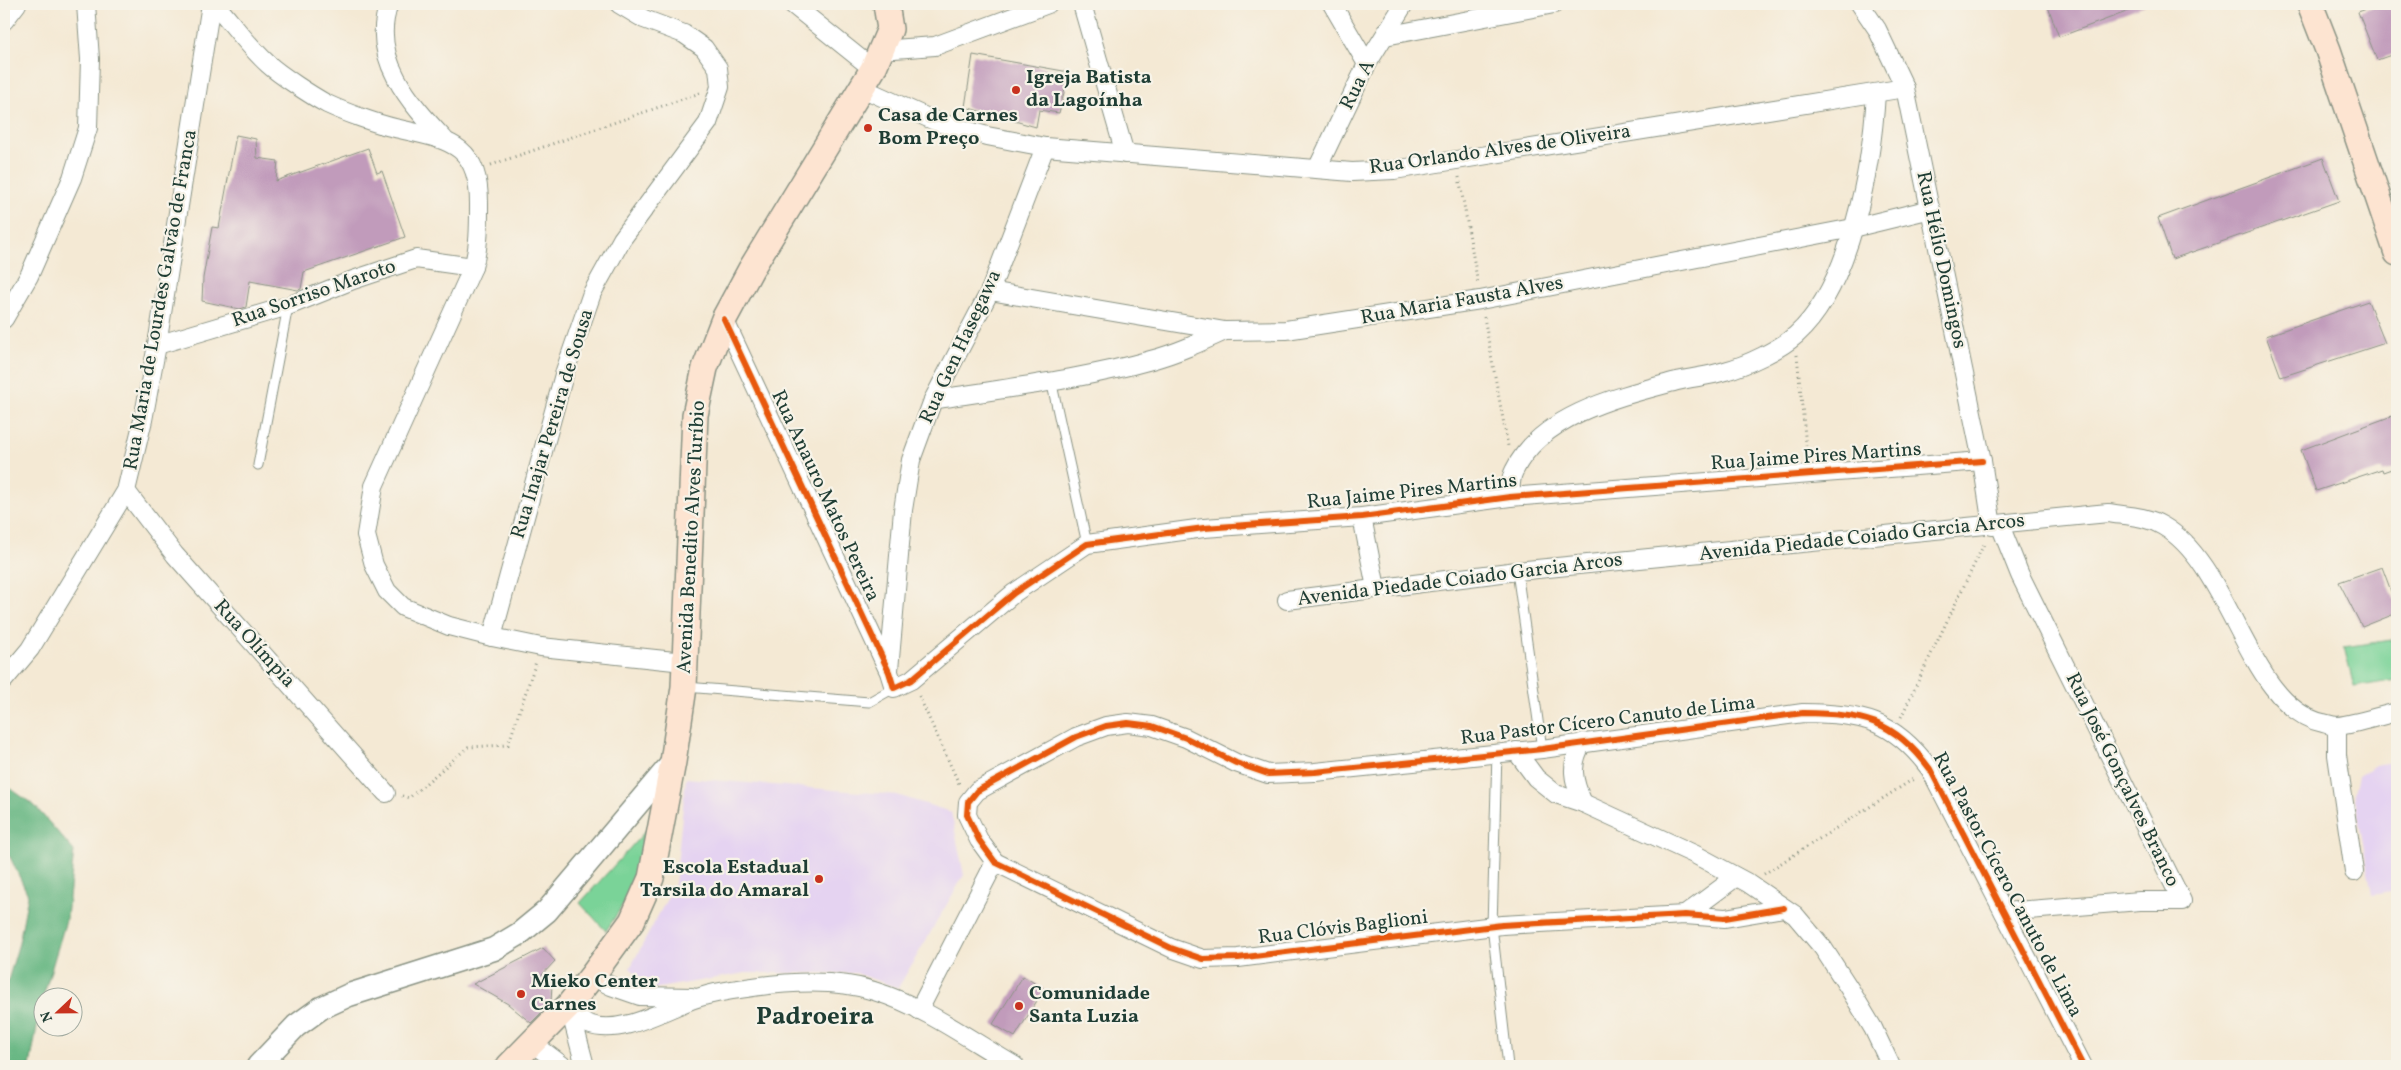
<svg xmlns="http://www.w3.org/2000/svg" width="2401" height="1070" viewBox="0 0 2401 1070" font-family="Vollkorn,serif">
  <style>
    .built { fill: #e5d3f1 }
    .green { fill: #7ad398; stroke: #4c8866 }
    .forest { fill: #63b580; stroke: #41795a }
    .building { fill: #c19bbb }
    .lines { fill: none; stroke-linecap: round; stroke-linejoin: round }
    .service-casing { stroke: #8a9384; stroke-width: 11 }
    .minor-casing { stroke: #8a9384; stroke-width: 20 }
    .tertiary-casing { stroke: #8a9384; stroke-width: 25 }
    .secondary-casing { stroke: #8a9384; stroke-width: 28 }
    .path { stroke: #8a9384; stroke-width: 3; stroke-dasharray: 1 4; stroke-linecap: butt }
    .service { stroke: #fff; stroke-width: 9 }
    .minor { stroke: #fff; stroke-width: 18 }
    .tertiary { stroke: #fff; stroke-width: 22 }
    .secondary { stroke: #fde4d1; stroke-width: 25 }
    .cycleway-casing { stroke: #f7f3e8; stroke-width: 9 }
    .cycleway { stroke: #e8590c; stroke-width: 6 }
    .poi-dot { fill: #c8321e; stroke: #f7f3e8; stroke-width: 2 }
    .labels { text-anchor: middle; dominant-baseline: central; stroke-width: 4.5; stroke-linejoin: round; paint-order: stroke }
    .poi-label { font-size: 20px; font-weight: bold; fill: #1f3d34; stroke: #f7f3e8; text-anchor: start }
    .street-label { font-size: 20px; fill: #1f3d34; stroke: #f7f3e8 }
    .district-label { font-size: 25px; font-weight: bold; fill: #1f3d34; stroke: #f7f3e8 }
  </style>
  <rect width="100%" height="100%" fill="#f7f3e8"/>
  <filter id="ink" filterUnits="userSpaceOnUse"><feTurbulence type="fractalNoise" baseFrequency=".02" numOctaves="2"/><feDisplacementMap in="SourceGraphic" scale="10" xChannelSelector="R" yChannelSelector="G"/><feConvolveMatrix kernelMatrix="1 2 1 2 8 2 1 2 1" color-interpolation-filters="sRGB"/></filter>
  <filter id="wash" filterUnits="userSpaceOnUse"><feTurbulence type="fractalNoise" baseFrequency=".0096" numOctaves="4" result="noise"/><feDisplacementMap in="SourceGraphic" scale="20" xChannelSelector="R" yChannelSelector="G"/><feGaussianBlur stdDeviation="1.12" result="paint"/><feColorMatrix in="noise" values="0 0 0 0 0 0 0 0 0 0 0 0 0 0 0 0 0 1.4 0 .05"/><feComposite in="paint" operator="in"/></filter>
  <g filter="url(#wash)">
    <rect width="100%" height="100%" fill="#f4e9d4"/>
    <g class="built">
      <polygon points="2397,761 2397,891 2372,895 2354,793 2358,776 2376,765"/>
      <polygon points="686,778 897,795 951,812 964,875 898,988 856,973 745,973 653,989 630,968 675,884"/>
    </g>
    <g class="green">
      <polygon points="2397,639 2397,680 2354,687 2344,647"/>
      <polygon points="649,827 652,839 634,888 606,931 580,903"/>
    </g>
    <polygon class="forest" points="4,784 34,805 74,851 67,917 41,1004 30,1066 4,1066 4,994 19,943 28,895 10,857 4,853"/>
    <g id="blocks">
      <g class="building">
        <polygon points="2047,4 2145,4 2145,5 2059,37"/>
        <polygon points="2381,4 2397,4 2397,53 2377,60 2358,12"/>
        <polygon points="973,55 1069,72 1059,113 1039,110 1036,127 965,107"/>
        <polygon points="236,135 256,139 257,158 278,161 276,181 368,148 377,173 382,171 405,237 304,272 301,289 298,290 250,281 246,307 240,309 202,301 203,278 212,227 219,228"/>
        <polygon points="2323,158 2339,201 2172,259 2158,218"/>
        <polygon points="2368,301 2385,343 2281,377 2266,336"/>
        <polygon points="2397,414 2397,467 2383,472 2382,469 2316,491 2301,450"/>
        <polygon points="2382,567 2397,607 2397,613 2362,627 2339,582"/>
        <polygon points="543,948 555,961 542,975 552,983 551,1003 531,1023 508,1004 473,984"/>
        <polygon points="1023,976 1044,989 1015,1037 993,1024"/>
      </g>
    </g>
  </g>
  <g filter="url(#ink)">
    <use href="#blocks" fill-opacity="0" stroke="#8a9384" stroke-width="1"/>
    <g class="lines">
      <defs>
        <g id="service">
          <polyline points="1051,380 1087,544"/>
          <polyline points="258,465 288,306"/>
          <polyline points="1517,571 1542,749"/>
          <polyline points="686,687 869,702 894,688"/>
          <polyline points="1497,753 1492,926 1508,1066"/>
        </g>
        <g id="minor">
          <path d="M215,4C232,23 248,46 268,64C280,75 312,96 327,104C344,112 377,124 395,128C448,140 480,142 479,207C479,227 479,248 473,267L374,486L366,535L374,565L387,591L403,607L449,626L492,637L541,647L684,662"/>
          <path d="M389,4C369,57 410,103 444,139"/>
          <polyline points="792,4 873,69"/>
          <polyline points="1082,4 1125,154"/>
          <polyline points="1332,4 1367,64"/>
          <polyline points="1860,4 1877,29 1905,88 1982,461 1992,526"/>
          <polyline points="4,21 17,4"/>
          <polyline points="1385,36 1554,4"/>
          <polyline points="880,50 935,46 1048,4"/>
          <polyline points="862,88 937,122 987,136 1045,147 1352,172 1394,170 1905,88"/>
          <polyline points="1317,169 1367,64 1404,4"/>
          <polyline points="990,291 1225,331 1286,330 1480,300 1853,228 1931,209"/>
          <polyline points="4,319 29,276 72,178 88,128 90,59 86,4"/>
          <polyline points="724,319 889,672 894,688 911,680 1014,593 1087,544 1204,528 1362,517 1510,497 1982,461"/>
          <polyline points="157,345 288,306 353,280 416,259 473,267"/>
          <path d="M933,400C1005,388 1080,380 1151,360C1177,353 1201,342 1225,331"/>
          <polyline points="126,491 175,555 386,793"/>
          <path d="M1510,497C1511,489 1510,478 1514,471C1541,414 1621,396 1677,381C1693,377 1710,376 1725,371C1747,365 1779,350 1796,335C1851,286 1872,164 1876,93"/>
          <polyline points="1362,517 1376,588"/>
          <polyline points="2000,525 2020,575 2182,901 2140,901 2004,912"/>
          <path d="M1287,600L1517,571L2108,513C2128,516 2146,516 2163,526C2232,566 2248,707 2323,723C2327,724 2333,726 2338,726C2356,724 2379,716 2397,712"/>
          <polyline points="492,637 565,371 592,293 622,239 708,123 720,87 718,68 704,48 684,34 644,19 619,4"/>
          <polyline points="889,670 903,510 911,460 933,400 990,291 1045,147"/>
          <polyline points="4,680 30,649 126,491 143,420 157,345 211,4"/>
          <polyline points="2337,726 2337,755 2354,872"/>
          <path d="M1583,742C1569,764 1573,781 1583,803"/>
          <polyline points="1516,751 1536,778 1556,794 1583,803 1696,855 1748,883 1795,915 1823,948 1849,988 1873,1028 1891,1066"/>
          <path d="M1784,908L1725,918L1685,915L1502,925L1238,958L1203,959L1171,948L995,862L979,840L967,815L968,802L977,791L1076,737L1106,726L1128,723L1152,726L1186,738L1236,763L1268,774L1315,772L1542,749L1803,713C1862,714 1893,719 1930,769L2083,1066"/>
          <polyline points="1685,915 1736,877"/>
          <polyline points="592,976 611,986 640,996 692,997"/>
          <path d="M569,1005C574,1011 581,1021 588,1024C622,1037 666,1008 697,998C712,993 730,990 746,988C786,982 834,978 874,991C924,1006 970,1040 1015,1066"/>
          <polyline points="569,1006 585,1066"/>
          <polyline points="919,1010 995,862"/>
          <polyline points="531,1042 563,1066"/>
        </g>
        <polyline id="tertiary" points="258,1066 296,1026 321,1008 349,995 494,949 519,934 547,911 673,762"/>
        <g id="secondary">
          <polyline points="2310,4 2328,50 2397,253"/>
          <polyline points="509,1066 569,1005 592,976 632,921 651,878 673,762 684,687 695,415 705,368 724,319 751,269 873,69 890,29 886,4"/>
        </g>
      </defs>
      <use href="#service" class="service-casing"/>
      <use href="#minor" class="minor-casing"/>
      <use href="#tertiary" class="tertiary-casing"/>
      <use href="#secondary" class="secondary-casing"/>
      <g class="path">
        <polyline points="491,165 700,93"/>
        <polyline points="1459,177 1478,284"/>
        <polyline points="1484,317 1508,446"/>
        <polyline points="1797,355 1807,456"/>
        <polyline points="919,696 960,786"/>
        <polyline points="1901,717 1985,542"/>
        <polyline points="402,796 409,798 468,747 508,745 536,662"/>
        <polyline points="1764,874 1915,778"/>
      </g>
      <use href="#service" class="service"/>
      <use href="#minor" class="minor"/>
      <use href="#tertiary" class="tertiary"/>
      <use href="#secondary" class="secondary"/>
      <defs>
        <g id="cycleway">
          <polyline points="724,319 889,672 894,688 911,680 1014,593 1087,544 1204,528 1362,517 1510,497 1982,461"/>
          <path d="M1784,908L1725,918L1685,915L1502,925L1238,958L1203,959L1171,948L995,862L979,840L967,815L968,802L977,791L1076,737L1106,726L1128,723L1152,726L1186,738L1236,763L1268,774L1315,772L1542,749L1803,713C1862,714 1893,719 1930,769L2083,1066"/>
        </g>
      </defs>
      <use href="#cycleway" class="cycleway-casing"/>
      <use href="#cycleway" class="cycleway"/>
    </g>
  </g>
  <g class="poi-dot">
    <circle cx="1016" cy="90" r="5"/>
    <circle cx="868" cy="128" r="5"/>
    <circle cx="819" cy="879" r="5"/>
    <circle cx="521" cy="994" r="5"/>
    <circle cx="1019" cy="1006" r="5"/>
  </g>
  <g class="labels">
    <g class="poi-label">
      <text x="1026" y="78">Igreja Batista<tspan x="1026" dy="23">da Lagoínha</tspan></text>
      <text x="878" y="116">Casa de Carnes<tspan x="878" dy="23">Bom Preço</tspan></text>
      <text x="809" y="868" text-anchor="end">Escola Estadual<tspan x="809" dy="23">Tarsila do Amaral</tspan></text>
      <text x="531" y="982">Mieko Center<tspan x="531" dy="23">Carnes</tspan></text>
      <text x="1029" y="994">Comunidade<tspan x="1029" dy="23">Santa Luzia</tspan></text>
    </g>
    <g class="street-label">
      <text transform="translate(1358 85) rotate(-63)">Rua A</text>
      <text transform="translate(1500 150) rotate(-8)">Rua Orlando Alves de Oliveira</text>
      <text transform="translate(1941 260) rotate(78)">Rua Hélio Domingos</text>
      <text transform="translate(314 294) rotate(-19)">Rua Sorriso Maroto</text>
      <text transform="translate(161 300) rotate(-80)">Rua Maria de Lourdes Galvão de Franca</text>
      <text transform="translate(1462 301) rotate(-10)">Rua Maria Fausta Alves</text>
      <text transform="translate(961 347) rotate(-65)">Rua Gen Hasegawa</text>
      <text transform="translate(553 424) rotate(-73)">Rua Inajar Pereira de Sousa</text>
      <text transform="translate(1816 457) rotate(-4)">Rua Jaime Pires Martins</text>
      <text transform="translate(1412 492) rotate(-6)">Rua Jaime Pires Martins</text>
      <text transform="translate(825 496) rotate(65)">Rua Anauro Matos Pereira</text>
      <text transform="translate(692 537) rotate(-87)">Avenida Benedito Alves Turíbio</text>
      <text transform="translate(1862 538) rotate(-6)">Avenida Piedade Coiado Garcia Arcos</text>
      <text transform="translate(1460 580) rotate(-7)">Avenida Piedade Coiado Garcia Arcos</text>
      <text transform="translate(254 644) rotate(48)">Rua Olímpia</text>
      <text transform="translate(1608 721) rotate(-7)">Rua Pastor Cícero Canuto de Lima</text>
      <text transform="translate(2122 780) rotate(64)">Rua José Gonçalves Branco</text>
      <text transform="translate(2007 885) rotate(62)">Rua Pastor Cícero Canuto de Lima</text>
      <text transform="translate(1343 928) rotate(-7)">Rua Clóvis Baglioni</text>
    </g>
    <g class="district-label">
      <text x="815" y="1017">Padroeira</text>
    </g>
  </g>
  <rect width="2401" height="1070" fill="none" stroke="#f7f3e8" stroke-width="20"/>
  <g transform="translate(58 1012) rotate(248)"><circle r="24" fill="#f7f3e8" stroke="#a1aaa0"/>
  <path d="M0-4L9 19L0 12L-9 19Z" fill="#c8321e"/>
  <text y="-8" font-size="14" font-weight="bold" text-anchor="middle" fill="#1f3d34">N</text>
  </g>
</svg>
